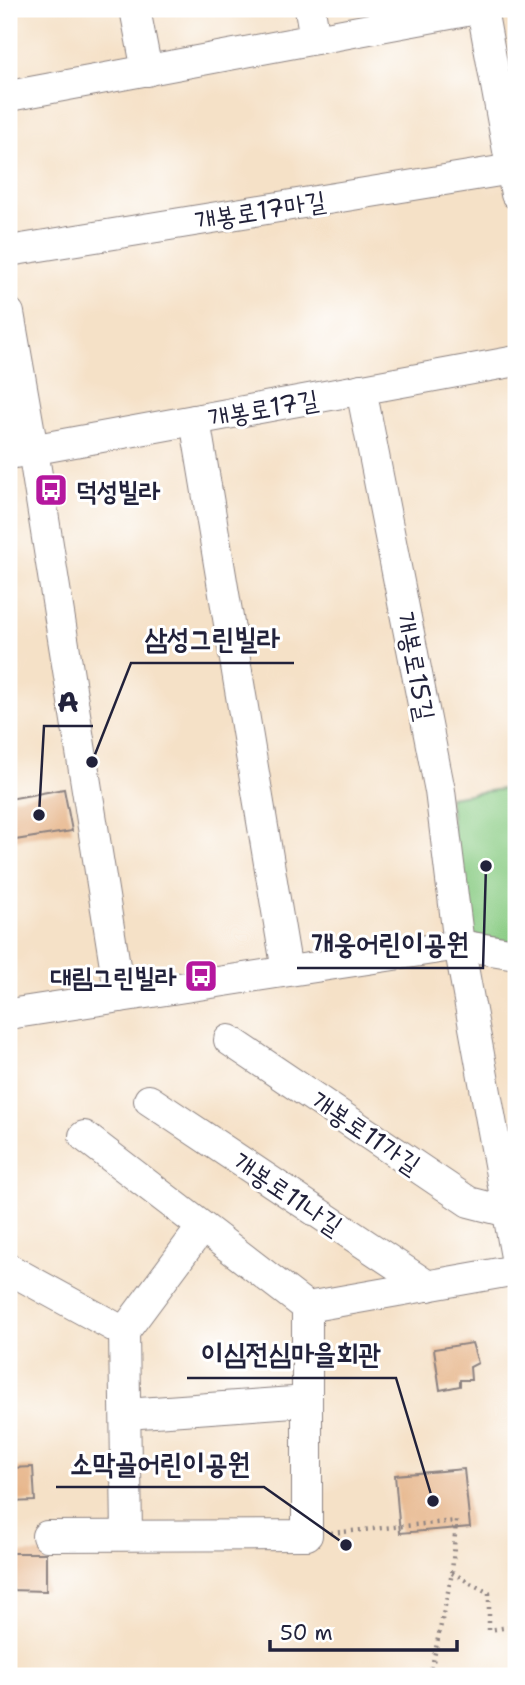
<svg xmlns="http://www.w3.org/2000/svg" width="525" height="1685" viewBox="0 0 525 1685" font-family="'Shantell Sans','Poor Story',sans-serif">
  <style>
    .green { fill: #8acc84; stroke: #567760; stroke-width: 2 }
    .building { fill: #e7b78d }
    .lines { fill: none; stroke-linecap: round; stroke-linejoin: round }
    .minor-casing { stroke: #8c8281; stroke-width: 32 }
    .path { stroke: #8c8281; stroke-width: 4.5; stroke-dasharray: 2 5; stroke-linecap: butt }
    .minor { stroke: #fff; stroke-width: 30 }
    .labels { text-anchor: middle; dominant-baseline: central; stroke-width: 6; stroke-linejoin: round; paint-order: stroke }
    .street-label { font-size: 26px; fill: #22223b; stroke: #fff }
    .poi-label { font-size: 26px; font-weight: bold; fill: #22223b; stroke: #fff; text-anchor: start }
    .leader { fill: none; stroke: #22223b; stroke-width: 2.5 }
    .callout-dot { fill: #22223b; stroke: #fff; stroke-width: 2.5 }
    .callout-label { font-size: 28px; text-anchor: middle; font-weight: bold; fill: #22223b; stroke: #fff; stroke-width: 6; stroke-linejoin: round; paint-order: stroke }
  </style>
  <rect width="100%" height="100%" fill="#fff"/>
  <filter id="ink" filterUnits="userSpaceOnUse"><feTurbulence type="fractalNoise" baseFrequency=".0143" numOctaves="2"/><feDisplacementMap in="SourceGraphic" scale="14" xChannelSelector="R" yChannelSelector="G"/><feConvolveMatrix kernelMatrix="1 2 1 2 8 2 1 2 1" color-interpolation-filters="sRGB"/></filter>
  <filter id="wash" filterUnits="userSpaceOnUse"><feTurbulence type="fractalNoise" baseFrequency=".00686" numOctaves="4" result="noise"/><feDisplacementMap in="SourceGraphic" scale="28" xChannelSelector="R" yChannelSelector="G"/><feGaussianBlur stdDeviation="1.57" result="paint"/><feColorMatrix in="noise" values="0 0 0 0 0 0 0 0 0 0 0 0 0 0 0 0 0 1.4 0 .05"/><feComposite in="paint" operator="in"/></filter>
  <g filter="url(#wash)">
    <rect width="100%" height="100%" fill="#f5e1c7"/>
    <polygon class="green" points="516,787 516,945 464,935 449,797"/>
    <g id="blocks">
      <g class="building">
        <polygon points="64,789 72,831 9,841 9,799"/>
        <polygon points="472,1343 478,1363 470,1367 471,1380 460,1380 460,1386 440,1390 434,1349"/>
        <polygon points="33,1467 35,1501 9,1502 9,1468"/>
        <polygon points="464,1469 470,1527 400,1533 395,1475"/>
        <polygon points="9,1553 46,1553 46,1591 9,1590"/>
      </g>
    </g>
  </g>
  <g filter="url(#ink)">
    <use href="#blocks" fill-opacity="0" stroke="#8c8281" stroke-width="2"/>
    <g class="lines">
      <defs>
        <g id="minor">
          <polyline points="135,9 147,71"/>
          <polyline points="310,9 315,39"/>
          <polyline points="482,9 516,194"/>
          <polyline points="9,96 477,9"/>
          <polyline points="9,251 512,169"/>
          <polyline points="9,313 33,450 120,997"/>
          <polyline points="361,389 440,791 459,945 516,1257"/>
          <polyline points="195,420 287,971"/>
          <polyline points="9,454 516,361"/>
          <polyline points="9,1014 459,945 516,954"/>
          <polyline points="229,1040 469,1202 508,1212"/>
          <polyline points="149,1100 428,1286"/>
          <polyline points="84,1136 307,1307"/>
          <polyline points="9,1269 124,1332"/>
          <polyline points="124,1332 127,1535"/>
          <polyline points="124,1332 202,1227"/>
          <polyline points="126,1414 307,1401"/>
          <polyline points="47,1536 307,1535 307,1307 516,1270"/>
        </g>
      </defs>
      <use href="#minor" class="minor-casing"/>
      <g class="path">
        <polyline points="331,1533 456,1521 452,1573 430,1676"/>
        <polyline points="452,1573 489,1593 489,1630 516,1626"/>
      </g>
      <use href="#minor" class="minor"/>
    </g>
  </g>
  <defs>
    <symbol id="bus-square" viewBox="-11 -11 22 22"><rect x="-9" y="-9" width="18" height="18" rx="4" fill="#b5179e" stroke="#fff"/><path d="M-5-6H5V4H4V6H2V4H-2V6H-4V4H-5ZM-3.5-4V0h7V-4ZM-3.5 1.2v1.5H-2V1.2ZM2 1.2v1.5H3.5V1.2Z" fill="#fff"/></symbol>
  </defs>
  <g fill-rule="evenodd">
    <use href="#bus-square" x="32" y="471" width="38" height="38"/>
    <use href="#bus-square" x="182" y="957" width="38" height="38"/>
  </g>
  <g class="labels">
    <g class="street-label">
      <text transform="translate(260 210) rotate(-9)">개봉로17마길</text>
      <text transform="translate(263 408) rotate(-10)">개봉로17길</text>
      <text transform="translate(416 666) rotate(79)">개봉로15길</text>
      <text transform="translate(366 1132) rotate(34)">개봉로11가길</text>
      <text transform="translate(288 1193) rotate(34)">개봉로11나길</text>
    </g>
    <g class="poi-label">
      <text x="76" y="490">덕성빌라</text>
      <text x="176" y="976" text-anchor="end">대림그린빌라</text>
    </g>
  </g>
  <path class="leader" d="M92 762L131 663H294M39 815L44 726H93M486 866L483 968H297M433 1501L396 1378H187M346 1545L264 1487H56"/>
  <g class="callout-dot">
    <circle cx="92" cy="762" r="7"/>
    <circle cx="39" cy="815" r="7"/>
    <circle cx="486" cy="866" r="7"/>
    <circle cx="433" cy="1501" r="7"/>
    <circle cx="346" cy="1545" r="7"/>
  </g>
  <g class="callout-label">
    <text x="212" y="648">삼성그린빌라</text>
    <text x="68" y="712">A</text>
    <text x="390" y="953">개웅어린이공원</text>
    <text x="291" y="1363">이심전심마을회관</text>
    <text x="160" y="1473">소막골어린이공원</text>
  </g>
  <rect width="525" height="1685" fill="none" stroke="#fff" stroke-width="35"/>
  <path d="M270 1640v10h187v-10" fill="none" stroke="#22223b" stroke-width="3.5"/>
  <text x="280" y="1640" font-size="21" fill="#22223b" stroke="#ffffff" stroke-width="5" paint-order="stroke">50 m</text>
</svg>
